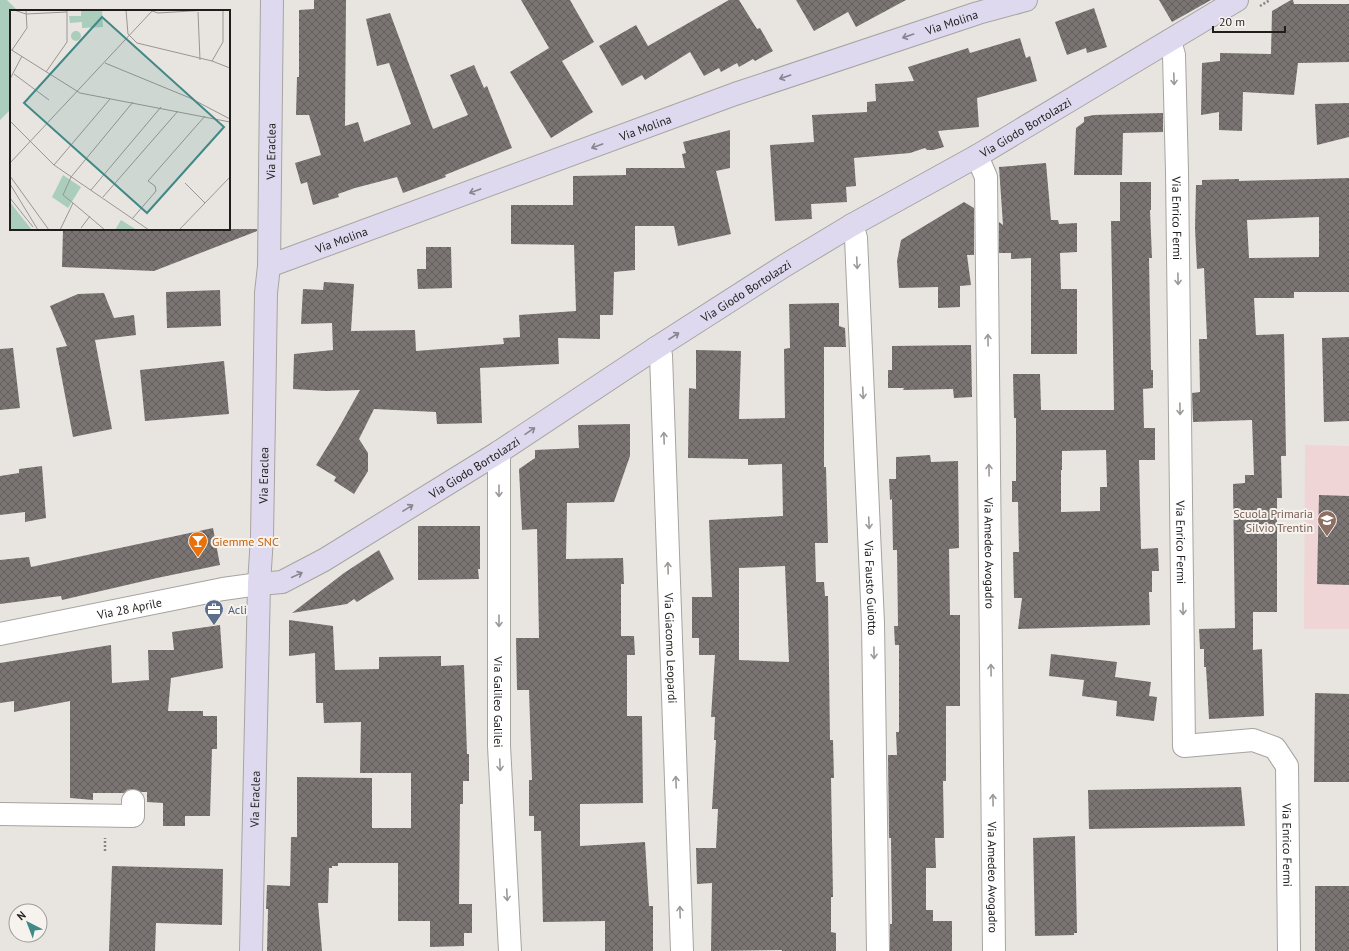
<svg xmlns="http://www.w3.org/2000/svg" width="1349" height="951" viewBox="0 0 1349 951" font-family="'PT Sans',sans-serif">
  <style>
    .education { fill: #efd5d5 }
    .green { fill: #aacdbc }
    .building { fill: url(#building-cross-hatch); fill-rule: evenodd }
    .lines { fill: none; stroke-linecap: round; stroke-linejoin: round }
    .street-casing { stroke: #a7a4a0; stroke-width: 24 }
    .secondary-casing { stroke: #a7a4a0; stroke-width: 24 }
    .path { stroke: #868481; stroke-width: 2.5; stroke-dasharray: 2 2; stroke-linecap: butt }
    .street { stroke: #fff; stroke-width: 22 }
    .secondary { stroke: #dfd9ef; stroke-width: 22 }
    .oneway { stroke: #898590 }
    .oneway2 { stroke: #9b9a99 }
    .labels { text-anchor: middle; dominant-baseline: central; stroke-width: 4; stroke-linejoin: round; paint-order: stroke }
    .street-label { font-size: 12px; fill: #201e1d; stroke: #f6f2ee }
    .education-label { font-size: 12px; fill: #785e54; stroke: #f6f2ee; text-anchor: end }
    .food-label { font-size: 12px; fill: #c56008; stroke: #f6f2ee; text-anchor: start }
    .service-label { font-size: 12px; fill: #4e5e75; stroke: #f6f2ee; text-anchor: start }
    .inset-road { fill: none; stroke: #989593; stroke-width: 1 }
    .view { fill: #418986; fill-opacity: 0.15; stroke: #418986; stroke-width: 2 }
    .inset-edge { fill: none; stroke: #201e1d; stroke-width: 2 }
  </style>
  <defs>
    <pattern id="building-cross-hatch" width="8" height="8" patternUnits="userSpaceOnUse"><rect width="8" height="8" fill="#7a7573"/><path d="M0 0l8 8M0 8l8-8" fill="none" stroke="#645f5e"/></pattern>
  </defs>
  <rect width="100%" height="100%" fill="#e8e5e1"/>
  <polygon class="education" points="1305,445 1349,446 1349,629 1304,629"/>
  <polygon class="green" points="0,0 7,0 18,11 11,11 11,109 0,120"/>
  <g class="building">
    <polygon points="314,0 346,0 345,126 358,122 364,142 411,124 389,63 377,66 366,19 390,13 433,129 468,115 450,75 474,65 484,88 487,86 512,148 445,175 446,177 403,193 397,177 355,188 338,194 339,197 313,205 307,182 301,184 295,163 321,155 309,115 296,115 297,77 299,77 299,10 314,9"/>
    <polygon points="521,0 570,0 594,42 562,61 593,112 551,138 510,72 549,48"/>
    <polygon points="729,0 739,0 757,29 760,28 773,51 755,61 753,59 739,67 737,63 721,72 719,68 704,76 690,52 645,80 642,75 622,86 599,46 636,25 648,46"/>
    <polygon points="796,0 906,0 856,27 848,12 814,31"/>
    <polygon points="1159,0 1211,0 1172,22"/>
    <polygon points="1291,0 1293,0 1294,4 1349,4 1349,62 1298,63 1294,95 1243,92 1242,131 1219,130 1219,112 1201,115 1202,63 1220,61 1220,53 1271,54 1272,11"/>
    <polygon points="1094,8 1107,47 1087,53 1086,48 1067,55 1055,22"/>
    <polygon points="1020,38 1026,58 1030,56 1037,81 977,98 979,127 938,131 944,147 933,150 927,150 925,148 910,153 854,158 856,186 846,187 847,202 811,204 812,219 775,221 770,145 814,142 812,115 867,112 867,102 876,101 875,84 914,81 908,67 968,48 970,53"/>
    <polygon points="1349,103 1349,137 1317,145 1315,104"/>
    <polygon points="1163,113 1163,132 1123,133 1122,175 1074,175 1076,128 1084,122 1084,117 1094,115"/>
    <polygon points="730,130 730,168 716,171 731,234 678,246 674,226 635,226 635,270 614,272 613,315 600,315 600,339 558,338 559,364 480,368 482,423 437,424 436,412 374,409 359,439 368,453 368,471 354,494 334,481 336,477 316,465 337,431 360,390 326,391 293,389 294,354 333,350 332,323 301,324 303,289 323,290 324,282 354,284 351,331 415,330 416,351 504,344 503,338 520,337 519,315 576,311 574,245 511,244 511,205 573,205 573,176 626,175 626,168 685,168 682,154 686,153 683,142"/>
    <polygon points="1046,163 1051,220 1058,220 1059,224 1077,223 1077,252 1060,253 1061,289 1077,289 1077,354 1031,354 1031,258 1011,259 1011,253 999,253 999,222 1003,225 999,167"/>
    <path d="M1349,178V292H1294V298H1254L1256,335L1284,334L1286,456H1281L1282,498H1277V612H1253V650L1262,649L1264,716L1209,719L1206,667H1204V649H1200L1199,629L1235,628L1233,484L1245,483V475H1254L1252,420L1193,422L1192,393L1200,392L1199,339H1207L1204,268L1197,269L1195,228L1196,185H1202V180L1239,179V181ZM1319,217V257L1249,258L1247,220Z"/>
    <path d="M1120,182H1151V210H1150L1152,258H1149L1151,370H1153V388L1143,389L1144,428H1155V460H1139L1141,549L1158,548L1159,571H1152V592H1149L1150,625L1018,629L1022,598H1014L1013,552H1019L1018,502H1012V481H1016V418H1014L1013,374H1040L1041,410H1114L1111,221H1120ZM1106,450L1107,487H1100V511L1061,512V470H1062V451Z"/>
    <polygon points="964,202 974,208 974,255 967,255 971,285 960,286 960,307 938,308 938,287 899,288 897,261 901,240"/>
    <polygon points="63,229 257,229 257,231 154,271 62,267"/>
    <polygon points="426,247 451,247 452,288 418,289 417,269 426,269"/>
    <polygon points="220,290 221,326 167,328 166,292"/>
    <polygon points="104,293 114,318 134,315 136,335 95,340 112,429 73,437 56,348 67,346 50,306 78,294"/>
    <path d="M839,303V326L845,328L846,347H824V467H826L828,543H815L816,582H824L825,596H828L830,740H833L834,778H831L833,897H831V932L836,933V951H782V950L711,951L712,883L697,884L696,848H716L718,809H712L716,740H714L715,717H711L715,655H699V638H692V597H712L709,520L783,516L782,464L748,465V459L688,458L689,388L696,389V350L741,351L739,419L785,418L784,349L790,348L789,304ZM785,566L789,662L739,660V568Z"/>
    <polygon points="1349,337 1349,421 1324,422 1322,338"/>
    <polygon points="971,345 972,397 954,398 953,389 903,390 904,388 888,388 888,370 892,370 892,346"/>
    <polygon points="13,348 20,408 0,410 0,349"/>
    <polygon points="224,361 229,414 145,421 140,370"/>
    <polygon points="630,424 630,456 614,502 567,503 566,559 623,558 624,584 621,584 621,636 634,636 635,655 627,655 627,716 642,716 643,803 580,804 580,846 645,842 649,906 653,906 653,951 605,951 605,921 543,922 541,831 534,831 534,816 529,816 529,780 532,780 529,690 517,690 516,638 539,638 537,529 522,530 519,469 535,458 535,450 579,448 578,425"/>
    <polygon points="930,455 931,462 958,461 959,548 949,549 950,615 960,615 960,706 946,706 946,781 943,781 944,838 935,838 936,868 926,868 926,910 933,910 933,921 952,921 952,951 890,951 890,924 892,924 891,838 889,838 888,755 897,755 896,732 899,732 899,645 895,645 894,626 898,626 897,550 893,550 892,499 890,500 889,479 896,479 896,457"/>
    <polygon points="42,466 46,518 25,522 25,512 0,515 0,476 19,473 19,469"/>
    <polygon points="1319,495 1349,496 1349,585 1317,584"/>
    <polygon points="418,526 480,526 480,569 478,569 479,579 418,580"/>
    <polygon points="213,528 220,565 157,578 62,600 61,596 0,604 0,560 29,557 31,567"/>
    <polygon points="379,550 394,579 357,602 354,599 347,604 292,613 344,573"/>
    <polygon points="289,620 333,626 335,670 379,669 379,657 441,656 441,666 464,665 467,754 469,754 469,781 463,781 463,804 460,804 459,904 472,904 472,933 464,933 464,946 430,947 430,921 398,921 398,863 338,863 338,866 332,866 332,868 329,868 328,903 318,903 322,951 267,951 268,909 266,909 267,885 290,886 291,837 297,837 297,777 372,778 372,828 411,828 411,773 360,773 361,722 324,723 323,703 316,703 315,653 289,656"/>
    <polygon points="220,625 223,668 171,678 168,711 203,711 203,716 217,716 217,749 212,749 210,816 185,816 185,826 163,826 163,803 147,802 147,792 141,792 133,789 127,790 124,793 93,793 93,800 70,798 70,701 14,712 14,701 0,703 0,663 111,645 112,683 149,680 148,650 174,650 172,632"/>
    <polygon points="1051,654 1117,662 1115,677 1151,682 1149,696 1157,697 1154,721 1116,716 1117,701 1082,696 1084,680 1049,676"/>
    <polygon points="1315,693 1349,694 1349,782 1314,782"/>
    <polygon points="1241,787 1245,826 1089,829 1088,790"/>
    <polygon points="1075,836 1077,933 1074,933 1074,935 1035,936 1033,838"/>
    <polygon points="112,866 223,869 222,925 156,923 155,951 109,951"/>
    <rect x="1315" y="886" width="34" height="65"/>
  </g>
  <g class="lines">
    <defs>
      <g id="street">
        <path id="s1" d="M1170,41L1174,55L1177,172L1184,746L1253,740L1275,748L1287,766L1289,951"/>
        <path id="s2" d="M977,156L986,177L994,951"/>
        <path id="s3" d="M852,225L856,238L873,623L878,951"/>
        <path id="s4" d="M656,348L661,355L682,951"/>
        <path id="s5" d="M499,452V746L510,951"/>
        <path id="s6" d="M0,634L223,589L259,584"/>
        <polyline points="0,814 133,816 133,801"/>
      </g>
      <g id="secondary">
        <path id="s7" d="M269,266L735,94L978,13L1026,0"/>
        <path id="s8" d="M259,584L282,582L324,560L499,452L656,348L784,266L852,225L977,156L1237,0"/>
        <path id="s9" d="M251,951L259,584L262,537L266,293L269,266L272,0"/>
      </g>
    </defs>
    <use href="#street" class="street-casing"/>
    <use href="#secondary" class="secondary-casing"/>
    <g class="path">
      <polyline points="1260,6 1270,0"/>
      <polyline points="105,851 105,838"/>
    </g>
    <use href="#street" class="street"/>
    <use href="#secondary" class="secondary"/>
  </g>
  <defs><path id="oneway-shaft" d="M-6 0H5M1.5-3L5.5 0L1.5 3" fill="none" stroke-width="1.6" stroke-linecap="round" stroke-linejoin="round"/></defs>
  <g class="oneway">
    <use href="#oneway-shaft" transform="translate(908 36) rotate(161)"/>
    <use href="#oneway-shaft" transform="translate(785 77) rotate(161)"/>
    <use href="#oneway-shaft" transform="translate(597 146) rotate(160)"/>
    <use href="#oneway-shaft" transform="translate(475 191) rotate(160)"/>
    <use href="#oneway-shaft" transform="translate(674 336) rotate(-33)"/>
    <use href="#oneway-shaft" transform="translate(530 431) rotate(-34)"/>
    <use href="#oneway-shaft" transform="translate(408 508) rotate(-32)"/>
    <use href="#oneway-shaft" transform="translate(297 575) rotate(-25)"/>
  </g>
  <g class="oneway2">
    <use href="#oneway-shaft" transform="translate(1174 79) rotate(88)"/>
    <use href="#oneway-shaft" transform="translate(857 263) rotate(87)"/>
    <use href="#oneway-shaft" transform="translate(1178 279) rotate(89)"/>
    <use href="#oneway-shaft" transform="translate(988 340) rotate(-91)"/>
    <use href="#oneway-shaft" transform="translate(863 393) rotate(87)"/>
    <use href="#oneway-shaft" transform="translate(1180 409) rotate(89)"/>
    <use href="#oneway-shaft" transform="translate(664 438) rotate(-92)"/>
    <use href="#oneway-shaft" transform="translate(989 470) rotate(-91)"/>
    <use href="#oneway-shaft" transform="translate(499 491) rotate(90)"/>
    <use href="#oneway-shaft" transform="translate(869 523) rotate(87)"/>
    <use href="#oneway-shaft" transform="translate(668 568) rotate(-92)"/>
    <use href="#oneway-shaft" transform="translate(1183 609) rotate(89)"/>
    <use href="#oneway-shaft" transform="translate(499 621) rotate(90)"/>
    <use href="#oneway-shaft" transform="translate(874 653) rotate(89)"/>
    <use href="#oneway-shaft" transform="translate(991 670) rotate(-91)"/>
    <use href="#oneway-shaft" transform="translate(500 765) rotate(87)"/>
    <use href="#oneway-shaft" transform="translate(676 782) rotate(-92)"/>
    <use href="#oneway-shaft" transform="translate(993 800) rotate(-91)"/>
    <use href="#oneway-shaft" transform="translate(507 895) rotate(87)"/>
    <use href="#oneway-shaft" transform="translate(680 912) rotate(-92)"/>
  </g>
  <defs>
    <symbol id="school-pin" viewBox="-11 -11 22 30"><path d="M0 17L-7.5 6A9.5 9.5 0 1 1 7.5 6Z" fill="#8d6e63" stroke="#f6f2ee"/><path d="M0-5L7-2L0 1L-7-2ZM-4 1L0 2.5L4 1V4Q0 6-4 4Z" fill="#fff"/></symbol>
    <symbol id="bar-pin" viewBox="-11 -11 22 30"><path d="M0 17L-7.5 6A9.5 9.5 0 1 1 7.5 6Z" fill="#e8710a" stroke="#f6f2ee"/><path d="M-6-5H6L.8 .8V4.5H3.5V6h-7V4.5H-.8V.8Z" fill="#fff"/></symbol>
    <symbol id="office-pin" viewBox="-11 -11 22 30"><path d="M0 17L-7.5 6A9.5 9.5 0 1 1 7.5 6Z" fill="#5c6f8a" stroke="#f6f2ee"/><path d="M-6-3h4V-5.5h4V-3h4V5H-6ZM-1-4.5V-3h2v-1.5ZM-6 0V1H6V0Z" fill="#fff"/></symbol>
  </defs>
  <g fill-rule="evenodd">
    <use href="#school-pin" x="1316" y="509" width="22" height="30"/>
    <use href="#bar-pin" x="187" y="530" width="22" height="30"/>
    <use href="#office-pin" x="203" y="598" width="22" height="30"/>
  </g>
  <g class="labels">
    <g class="street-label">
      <text stroke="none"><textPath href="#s7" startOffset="725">Via Molina</textPath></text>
      <text stroke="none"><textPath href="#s8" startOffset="895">Via Giodo Bortolazzi</textPath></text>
      <text stroke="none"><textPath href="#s7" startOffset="401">Via Molina</textPath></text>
      <text stroke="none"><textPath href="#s9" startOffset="800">Via Eraclea</textPath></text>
      <text stroke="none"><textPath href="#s1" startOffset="178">Via Enrico Fermi</textPath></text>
      <text stroke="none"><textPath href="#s7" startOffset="77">Via Molina</textPath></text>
      <text stroke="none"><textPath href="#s8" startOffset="571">Via Giodo Bortolazzi</textPath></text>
      <text stroke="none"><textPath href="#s8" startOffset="247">Via Giodo Bortolazzi</textPath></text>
      <text stroke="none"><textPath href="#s9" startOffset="476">Via Eraclea</textPath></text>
      <text stroke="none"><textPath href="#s1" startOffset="502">Via Enrico Fermi</textPath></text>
      <text stroke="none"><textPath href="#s2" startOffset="399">Via Amedeo Avogadro</textPath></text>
      <text stroke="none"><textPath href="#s3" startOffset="364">Via Fausto Guiotto</textPath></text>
      <text stroke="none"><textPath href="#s6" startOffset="132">Via 28 Aprile</textPath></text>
      <text stroke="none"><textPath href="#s4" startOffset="302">Via Giacomo Leopardi</textPath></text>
      <text stroke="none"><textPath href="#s5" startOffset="250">Via Galileo Galilei</textPath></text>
      <text stroke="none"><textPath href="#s9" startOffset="152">Via Eraclea</textPath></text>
      <text stroke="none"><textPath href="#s1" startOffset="899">Via Enrico Fermi</textPath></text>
      <text stroke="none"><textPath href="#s2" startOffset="723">Via Amedeo Avogadro</textPath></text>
    </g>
    <g class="education-label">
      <text x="1313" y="513">Scuola Primaria<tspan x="1313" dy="14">Silvio Trentin</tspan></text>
    </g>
    <g class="food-label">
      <text x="212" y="541">Giemme SNC</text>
    </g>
    <g class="service-label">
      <text x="228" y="609">Acli</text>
    </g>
  </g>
  <g transform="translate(10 10)">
    <rect width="220" height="220" fill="#e8e5e1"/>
    <path d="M71,0H92L93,17L72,18V12L60,13L59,6H71ZM61 26a5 5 0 1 1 10 0a5 5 0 1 1-10 0ZM53,165L71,177L58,198L42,187ZM0,192L10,205L22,220H0ZM111,210L127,220H105Z" fill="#aacdbc"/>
    <path class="inset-road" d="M4,0L16,4L57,2M116,0L118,24L127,33L202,51L220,58M142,1L148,3L197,0M188,2L190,50M0,39L70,83L220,112M2,40L17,18L16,0M202,51L213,32V0M95,53L180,88L220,109M36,62L57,32V0M4,64L39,90M0,69L12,46M0,111L44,155L139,220M0,153L143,0M44,155L100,89M0,166L39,220M175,173L195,193M0,174L28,220M81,180L151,97M93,187L168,101M0,188L23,217M63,193L95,220M122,209L146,181L145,176L138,171L195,106M71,218L80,206M50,220L63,193L53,185L61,167L123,92M169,220L220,167"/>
    <path class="view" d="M92,7L214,117L137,203L14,93Z"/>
    <rect width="220" height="220" class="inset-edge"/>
  </g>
  <g transform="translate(28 923) rotate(318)"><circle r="19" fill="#f6f2ee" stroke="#a09d9a"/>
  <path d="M0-3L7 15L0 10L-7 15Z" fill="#418986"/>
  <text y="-6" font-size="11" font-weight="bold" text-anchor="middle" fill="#201e1d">N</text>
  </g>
  <path d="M1213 26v6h72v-6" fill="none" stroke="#201e1d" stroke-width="2"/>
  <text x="1219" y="26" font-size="12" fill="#201e1d" stroke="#f6f2ee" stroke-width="3" paint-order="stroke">20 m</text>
</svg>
